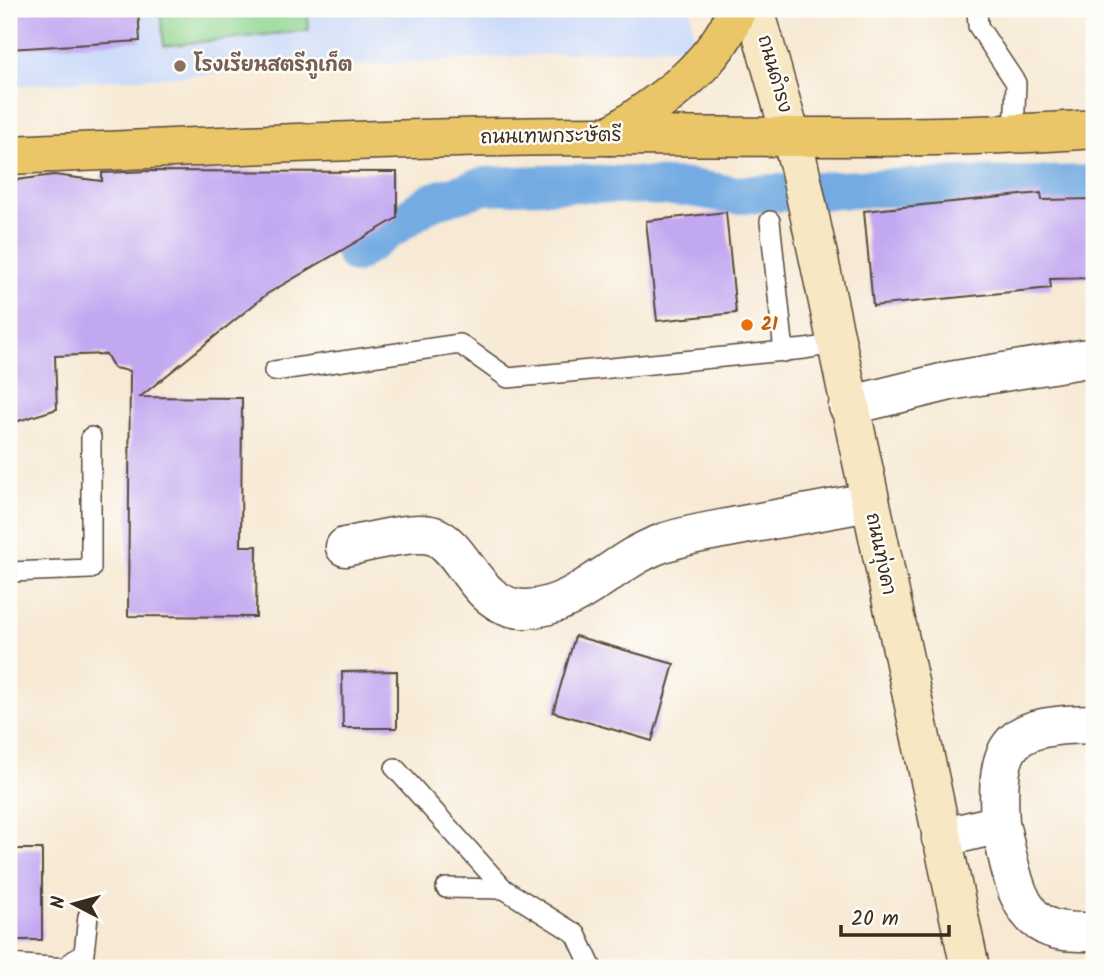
<svg xmlns="http://www.w3.org/2000/svg" width="1103" height="977" viewBox="0 0 1103 977" font-family="Kalam,'Playpen Sans Thai',sans-serif">
  <style>
    .built { fill: #ccdbf9 }
    .green { fill: #8fd691; stroke: #658058; stroke-width: 2 }
    .lines { fill: none; stroke-linecap: round; stroke-linejoin: round }
    .canal { stroke: #73abe2; stroke-width: 38 }
    .building { fill: #c2a7f1 }
    .lane-casing { stroke: #574739; stroke-width: 22 }
    .street-casing { stroke: #574739; stroke-width: 41 }
    .secondary-casing { stroke: #574739; stroke-width: 41 }
    .primary-casing { stroke: #574739; stroke-width: 41 }
    .lane { stroke: #fff; stroke-width: 19 }
    .street { stroke: #fff; stroke-width: 38 }
    .secondary { stroke: #f7e8c3; stroke-width: 38 }
    .primary { stroke: #eac669; stroke-width: 38 }
    .education-dot { fill: #8d6e63; stroke: #fdfcf7; stroke-width: 2.5 }
    .food-dot { fill: #e8710a; stroke: #fdfcf7; stroke-width: 2.5 }
    .labels { text-anchor: middle; dominant-baseline: central; stroke-width: 5; stroke-linejoin: round; paint-order: stroke }
    .education-label { font-size: 19px; font-weight: bold; fill: #785e54; stroke: #fdfcf7; text-anchor: start }
    .street-label { font-size: 19px; fill: #3b2a1e; stroke: #fdfcf7 }
    .food-label { font-size: 19px; font-weight: bold; fill: #c56008; stroke: #fdfcf7; text-anchor: start }
  </style>
  <rect width="100%" height="100%" fill="#fdfcf7"/>
  <filter id="ink" filterUnits="userSpaceOnUse"><feTurbulence type="fractalNoise" baseFrequency=".0143" numOctaves="2"/><feDisplacementMap in="SourceGraphic" scale="14" xChannelSelector="R" yChannelSelector="G"/><feConvolveMatrix kernelMatrix="1 2 1 2 8 2 1 2 1" color-interpolation-filters="sRGB"/></filter>
  <filter id="wash" filterUnits="userSpaceOnUse"><feTurbulence type="fractalNoise" baseFrequency=".00686" numOctaves="4" result="noise"/><feDisplacementMap in="SourceGraphic" scale="28" xChannelSelector="R" yChannelSelector="G"/><feGaussianBlur stdDeviation="1.57" result="paint"/><feColorMatrix in="noise" values="0 0 0 0 0 0 0 0 0 0 0 0 0 0 0 0 0 1.4 0 .05"/><feComposite in="paint" operator="in"/></filter>
  <g filter="url(#wash)">
    <rect width="100%" height="100%" fill="#f7e9d4"/>
    <polygon class="built" points="9,9 690,9 695,46 9,86"/>
    <polygon class="green" points="160,9 307,9 309,30 164,46"/>
    <g class="lines">
      <polyline class="canal" points="355,254 430,202 484,186 577,183 690,188 734,195 882,188 1094,184"/>
    </g>
    <g id="blocks">
      <g class="building">
        <polygon points="9,9 138,9 140,41 9,49"/>
        <polygon points="150,171 397,172 397,218 267,294 140,397 242,398 241,546 257,546 256,617 128,616 130,371 114,368 106,354 55,356 57,409 9,424 9,181 54,175 102,181 102,173"/>
        <polygon points="1041,193 1042,200 1094,199 1094,278 1050,279 1051,288 873,306 864,211"/>
        <polygon points="726,212 736,313 657,321 646,221"/>
        <polygon points="575,636 674,664 652,741 553,712"/>
        <polygon points="397,671 397,728 343,728 342,672"/>
        <rect x="9" y="849" width="33" height="91"/>
      </g>
    </g>
  </g>
  <g filter="url(#ink)">
    <use href="#blocks" fill-opacity="0" stroke="#574739" stroke-width="2"/>
    <g class="lines">
      <defs>
        <g id="lane">
          <polyline points="977,9 978,26 1016,83 1014,135"/>
          <polyline points="770,221 784,352"/>
          <polyline points="274,371 460,344 508,378 805,349 835,344"/>
          <polyline points="9,572 91,569 91,437"/>
          <polyline points="395,768 504,889 576,934 592,968"/>
          <polyline points="446,888 504,889"/>
          <polyline points="9,964 66,968"/>
          <polyline points="65,967 84,953 88,916"/>
        </g>
        <g id="street">
          <polyline points="848,406 950,381 1094,357"/>
          <path d="M345,547C367,543 413,529 434,536C465,547 477,611 527,609C579,606 613,561 660,544C684,535 712,531 738,526C781,518 825,510 869,502"/>
          <path d="M1000,824C995,739 1009,725 1094,724"/>
          <path d="M941,838L1000,824C1009,856 1013,911 1046,926C1060,933 1079,932 1094,932"/>
        </g>
        <polyline id="secondary" points="755,9 799,166 970,968"/>
        <g id="primary">
          <path d="M610,136C660,102 714,68 737,9"/>
          <path d="M9,155C209,147 409,136 609,136C771,136 932,141 1094,129"/>
        </g>
      </defs>
      <use href="#lane" class="lane-casing"/>
      <use href="#street" class="street-casing"/>
      <use href="#secondary" class="secondary-casing"/>
      <use href="#primary" class="primary-casing"/>
      <use href="#lane" class="lane"/>
      <use href="#street" class="street"/>
      <use href="#secondary" class="secondary"/>
      <use href="#primary" class="primary"/>
    </g>
  </g>
  <circle class="education-dot" cx="180" cy="66" r="7"/>
  <circle class="food-dot" cx="747" cy="325" r="7"/>
  <g class="labels">
    <g class="education-label">
      <text x="194" y="66">โรงเรียนสตรีภูเก็ต</text>
    </g>
    <g class="street-label">
      <text transform="translate(774 74) rotate(74)">ถนนดำรง</text>
      <text transform="translate(551 137) rotate(-1)">ถนนเทพกระษัตรี</text>
      <text transform="translate(880 554) rotate(78)">ถนนทุ่งคา</text>
    </g>
    <g class="food-label">
      <text x="761" y="325">21</text>
    </g>
  </g>
  <rect width="1103" height="977" fill="none" stroke="#fdfcf7" stroke-width="35"/>
  <g transform="translate(74 904) rotate(276)" stroke="#fdfcf7" stroke-width="5" paint-order="stroke">
  <path d="M0-5L12 26L0 18L-12 26Z" fill="#3b2a1e"/>
  <text y="-10" font-size="19" font-weight="bold" text-anchor="middle" fill="#3b2a1e">N</text>
  </g>
  <path d="M841 925v10h108v-10" fill="none" stroke="#3b2a1e" stroke-width="3.5"/>
  <text x="851" y="925" font-size="21" fill="#3b2a1e" stroke="#fdfcf7" stroke-width="5" paint-order="stroke">20 m</text>
</svg>
